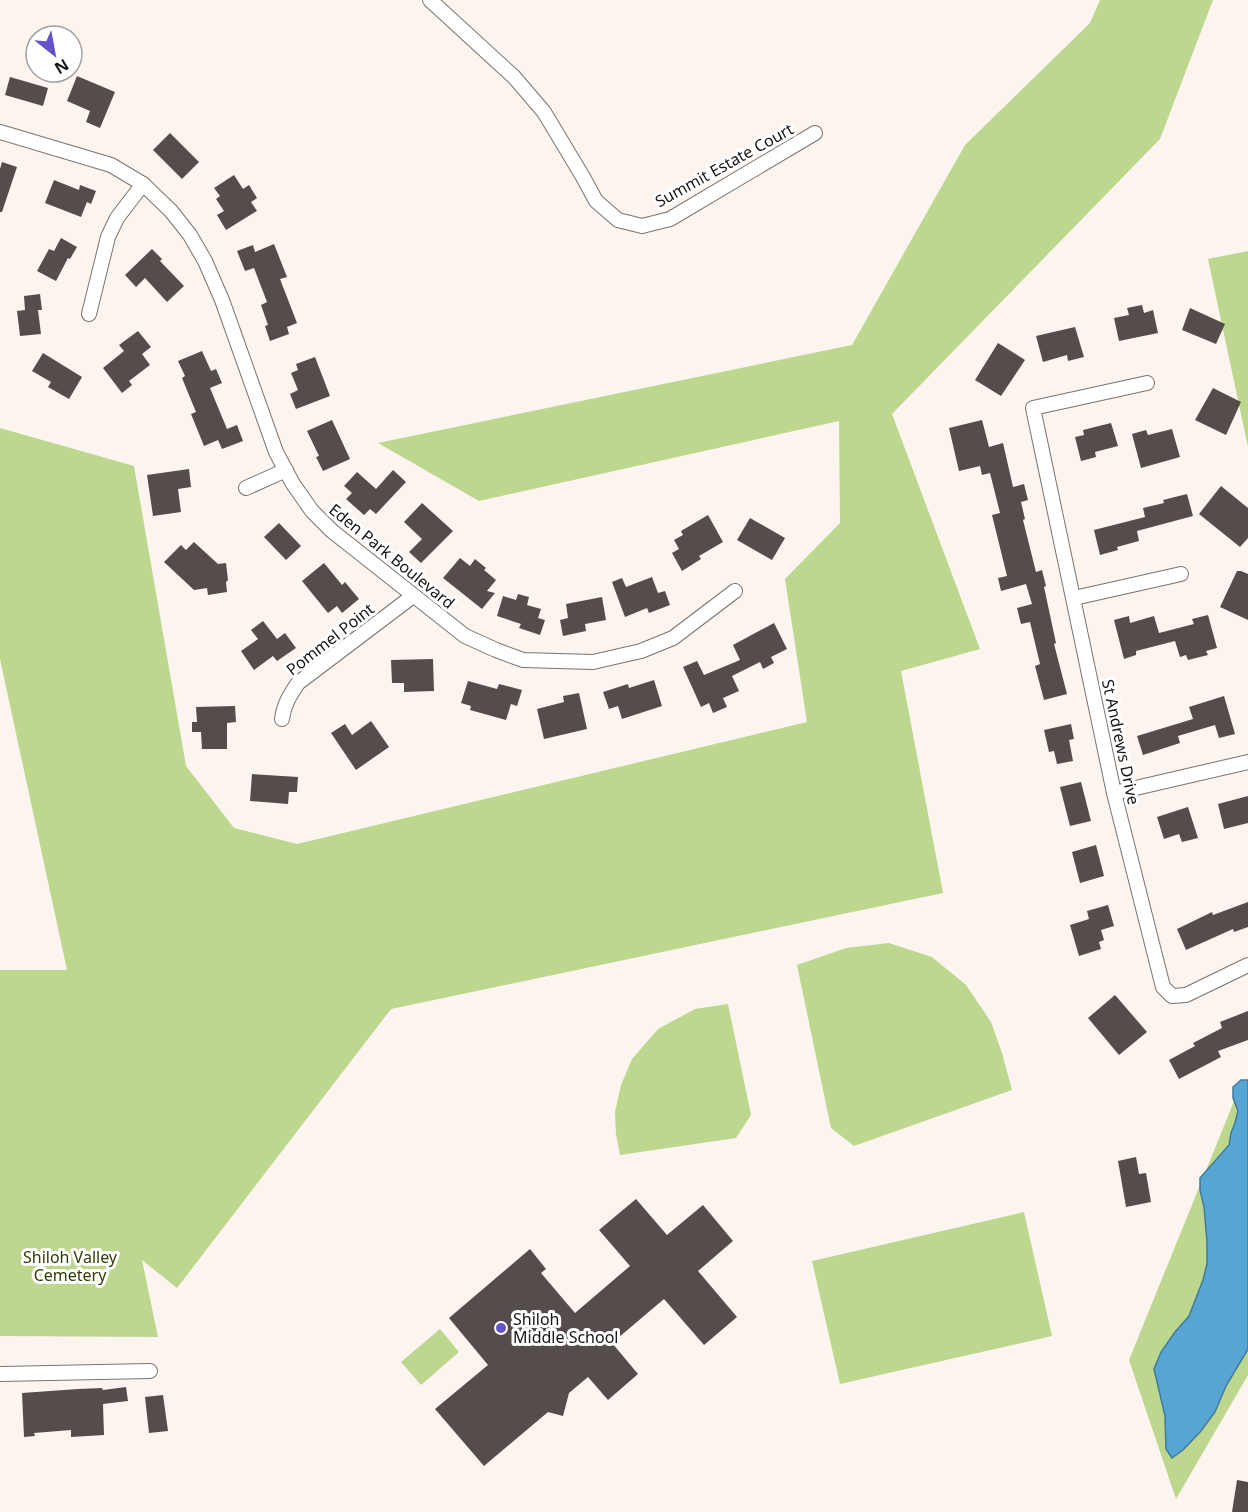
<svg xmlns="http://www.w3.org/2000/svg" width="1248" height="1512" viewBox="0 0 1248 1512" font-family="'Noto Sans',sans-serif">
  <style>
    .green { fill: #bdd78f }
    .water { fill: #56a5d3; stroke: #437a99; stroke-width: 1.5 }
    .building { fill: #554c4c }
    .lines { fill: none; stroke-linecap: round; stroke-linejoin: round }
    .street-casing { stroke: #7a736e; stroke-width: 16 }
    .street { stroke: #fff; stroke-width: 14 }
    .poi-dot { fill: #6352ca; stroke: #fff; stroke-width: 2 }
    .labels { text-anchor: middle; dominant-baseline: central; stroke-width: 6; stroke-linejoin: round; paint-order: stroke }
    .street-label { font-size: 16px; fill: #181513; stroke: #fff }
    .park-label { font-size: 16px; fill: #2f3e04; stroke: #fff }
    .poi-label { font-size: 16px; fill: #181513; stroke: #fff; text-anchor: start }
  </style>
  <rect width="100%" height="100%" fill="#fcf4ef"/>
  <g class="green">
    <polygon points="1100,0 1213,0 1160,139 892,414 980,649 901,671 943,893 391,1009 177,1288 142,1260 158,1337 0,1336 0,970 67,970 0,659 0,428 134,466 186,766 234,828 297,844 807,722 785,579 840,523 839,421 479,501 378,443 852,345 965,145 1090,23"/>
    <polygon points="1248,251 1248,447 1208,259"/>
    <polygon points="889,943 932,957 966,985 991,1022 1002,1053 1012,1090 854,1146 831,1128 797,965 846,948"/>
    <polygon points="728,1004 751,1115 736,1138 620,1155 616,1134 615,1112 621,1085 632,1059 658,1029 695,1009"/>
    <polygon points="1248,1086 1248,1375 1176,1499 1129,1360 1239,1089"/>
    <polygon points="1024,1212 1052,1336 840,1384 812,1261"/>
    <polygon points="440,1329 459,1352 421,1385 401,1362"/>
  </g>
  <polygon class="water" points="1241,1080 1248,1080 1248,1349 1226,1386 1215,1412 1201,1431 1183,1450 1172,1458 1166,1449 1165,1416 1154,1369 1161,1352 1175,1332 1189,1316 1203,1280 1207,1264 1207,1242 1204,1207 1200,1190 1200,1178 1229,1145 1231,1133 1235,1123 1238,1111 1233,1098 1233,1087"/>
  <g class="building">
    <polygon points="77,76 115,92 100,128 86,122 90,111 67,101"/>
    <polygon points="10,77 48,88 43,106 5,95"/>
    <polygon points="170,133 199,162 182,179 153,150"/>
    <polygon points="2,162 17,167 2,212 0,212 0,169"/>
    <polygon points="234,175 243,189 249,185 257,198 251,202 257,211 226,230 217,215 224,211 216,199 220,196 214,188"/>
    <polygon points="54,180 79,190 80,185 96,191 91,204 87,202 81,217 45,203"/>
    <polygon points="61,238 77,247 70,259 68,258 56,281 37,271 49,249 54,251"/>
    <polygon points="274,244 287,277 280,279 297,323 287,327 289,334 270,341 265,326 268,325 261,305 267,302 254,268 245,271 237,251 253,245 255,252"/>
    <polygon points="152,249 162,259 160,261 184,286 167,302 145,278 136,287 125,275"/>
    <polygon points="40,294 42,310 38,310 41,334 20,336 17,311 25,310 24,296"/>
    <polygon points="1142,305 1144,313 1153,310 1158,333 1119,341 1114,318 1129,315 1127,308"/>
    <polygon points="1190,308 1225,324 1216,344 1182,330"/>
    <polygon points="1075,327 1084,357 1068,361 1067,355 1043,362 1036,336"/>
    <polygon points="138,331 151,347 142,354 150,365 129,381 132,385 122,393 103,368 124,351 119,345"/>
    <polygon points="998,343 1025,360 1001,396 975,380"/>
    <polygon points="202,351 211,371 216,369 222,383 210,388 227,429 237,425 243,441 222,449 218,440 204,446 191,414 196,412 182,378 185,376 178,361"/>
    <polygon points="43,353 82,377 69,399 48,387 51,382 32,371"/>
    <polygon points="315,357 330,396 296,409 290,394 298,390 291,373 298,370 296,364"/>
    <polygon points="1213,388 1241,402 1226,435 1195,420"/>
    <polygon points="332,420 350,459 323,471 316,457 319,456 307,431"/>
    <polygon points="982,420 989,447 1003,443 1013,487 1024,484 1028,500 1021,502 1025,519 1023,520 1036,572 1042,570 1046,586 1044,587 1056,643 1054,644 1067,694 1044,700 1035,666 1040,664 1030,622 1021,624 1017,608 1032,604 1026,584 1001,591 998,578 1007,576 992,515 1000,513 990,473 982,475 980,466 959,471 949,428"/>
    <polygon points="1111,423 1118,446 1095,452 1096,457 1081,461 1075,437 1084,435 1083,430"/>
    <polygon points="1172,429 1180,457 1141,468 1132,434 1146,430 1148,435"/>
    <polygon points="189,469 191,487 178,489 181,512 153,516 147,475"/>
    <polygon points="393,470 406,482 376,514 370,509 364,515 346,499 352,493 344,486 357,472 376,489"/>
    <polygon points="1221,486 1248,508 1248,538 1240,547 1199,514"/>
    <polygon points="1187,494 1193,516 1137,531 1139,541 1117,547 1118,550 1100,555 1094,530 1145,517 1143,508 1164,503 1163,500"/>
    <polygon points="422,503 453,531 421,563 409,552 422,539 404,522"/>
    <polygon points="708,515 723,542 699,556 701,559 682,571 672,553 679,549 674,540 683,535 681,531"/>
    <polygon points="750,518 785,538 772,560 737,540"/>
    <polygon points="279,523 301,546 286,560 264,537"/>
    <polygon points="194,542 218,564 226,563 228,580 226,582 227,592 208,595 207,588 194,590 164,562 181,545 186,550"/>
    <polygon points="460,558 470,566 475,559 486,568 484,570 496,580 487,591 495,593 482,609 443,578"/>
    <polygon points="324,563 342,585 345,582 359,599 342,613 337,606 328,613 302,581"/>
    <polygon points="1237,571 1241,571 1248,574 1248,620 1220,607"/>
    <polygon points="652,577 658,593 665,591 670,605 649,613 647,608 625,617 612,582 622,578 626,587"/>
    <polygon points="518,594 529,597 527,605 541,609 538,618 545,620 540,635 519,628 521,624 497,616 503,596 516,600"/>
    <polygon points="602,597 606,620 585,624 586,631 563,636 560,620 568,618 566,604"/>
    <polygon points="1208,615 1217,648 1206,651 1208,655 1188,660 1186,655 1180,657 1175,641 1136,651 1136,655 1124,659 1114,620 1129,616 1130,623 1154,616 1159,633 1194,624 1192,619"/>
    <polygon points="263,621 277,639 285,633 296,648 277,661 273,656 254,670 241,651 258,639 251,630"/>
    <polygon points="774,623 787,649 771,657 774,663 763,669 760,662 732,676 739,691 723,698 727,707 713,713 709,703 701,707 683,667 697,661 704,675 740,660 733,645"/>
    <polygon points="433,659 434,691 404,692 404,683 392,683 391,660"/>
    <polygon points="654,680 662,706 622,719 618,706 609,709 603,692 628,684 629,688"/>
    <polygon points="468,681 497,689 499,684 522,690 517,706 511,704 506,720 470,710 471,706 461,703"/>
    <polygon points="579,693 587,729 544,739 537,709 564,702 563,696"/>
    <polygon points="1224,696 1235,734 1219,738 1215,725 1178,736 1180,743 1143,755 1137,736 1193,719 1189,707"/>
    <polygon points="235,706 236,722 227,723 227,749 202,749 201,732 192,732 192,722 197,722 196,707"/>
    <polygon points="371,721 389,747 356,770 331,733 345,724 352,735"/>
    <polygon points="1071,724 1074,739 1069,740 1073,761 1057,764 1054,751 1049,752 1044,730"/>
    <polygon points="252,774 298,777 297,792 289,792 288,804 250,801"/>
    <polygon points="1081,782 1091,821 1070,826 1060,787"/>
    <polygon points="1248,796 1248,823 1224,829 1218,804"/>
    <polygon points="1188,807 1198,838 1182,842 1179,834 1164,839 1157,817"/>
    <polygon points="1096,845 1104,876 1080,883 1072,852"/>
    <polygon points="1248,902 1248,927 1234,932 1233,929 1186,950 1177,929 1212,912 1213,915"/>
    <polygon points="1108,905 1114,926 1101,930 1104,940 1099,942 1101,949 1079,956 1070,925 1089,919 1087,911"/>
    <polygon points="1115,995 1147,1032 1119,1055 1088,1018"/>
    <polygon points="1248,1011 1248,1040 1218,1051 1221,1057 1179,1079 1169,1060 1195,1046 1193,1043 1222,1028 1220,1022"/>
    <polygon points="1136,1157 1139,1174 1146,1173 1151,1202 1126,1207 1118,1161"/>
    <polygon points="636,1199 667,1235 703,1205 733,1241 698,1271 737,1317 704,1345 664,1299 612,1343 638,1374 608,1400 588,1377 569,1393 563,1416 548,1412 484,1466 435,1409 488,1365 449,1318 530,1249 546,1269 541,1273 575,1313 630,1266 599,1230"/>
    <polygon points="126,1387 128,1401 103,1404 104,1435 71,1437 71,1430 34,1433 35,1436 24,1437 22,1393 78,1389 102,1388 103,1390"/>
    <polygon points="163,1395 168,1431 149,1433 145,1397"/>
    <polygon points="1237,1480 1248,1482 1248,1512 1232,1512"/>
  </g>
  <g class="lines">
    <defs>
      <g id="street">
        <polyline points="430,0 514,77 544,112 583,177 596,201 618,220 642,226 670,219 815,133"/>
        <polyline points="0,132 111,165 143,184 171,211 190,235 205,261 222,300 276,452 293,484 312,511 332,531 465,636 496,650 523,660 593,662 641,651 673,638 735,591"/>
        <polyline points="89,314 108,237 117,218 143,184"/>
        <polyline points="1147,383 1033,408 1114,793 1163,987 1172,996 1186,995 1248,965"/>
        <polyline points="246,488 286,470"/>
        <polyline points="1074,598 1181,574"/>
        <path d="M282,719C284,704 290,695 298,683L413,596"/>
        <polyline points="1114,793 1248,762"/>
        <polyline points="0,1374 150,1371"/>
      </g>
    </defs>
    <use href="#street" class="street-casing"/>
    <use href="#street" class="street"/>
  </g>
  <circle class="poi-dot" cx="501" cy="1328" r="6"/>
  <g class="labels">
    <g class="street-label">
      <text transform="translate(724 165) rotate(-29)">Summit Estate Court</text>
      <text transform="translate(392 556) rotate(39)">Eden Park Boulevard</text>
      <text transform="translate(330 639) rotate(-38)">Pommel Point</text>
      <text transform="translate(1121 742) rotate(78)">St Andrews Drive</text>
    </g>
    <g class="park-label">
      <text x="70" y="1257">Shiloh Valley<tspan x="70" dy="18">Cemetery</tspan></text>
    </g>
    <g class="poi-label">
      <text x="513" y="1319">Shiloh<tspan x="513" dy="18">Middle School</tspan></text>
    </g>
  </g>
  <g transform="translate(54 54) rotate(149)"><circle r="28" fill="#ffffff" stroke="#a3a1a1" stroke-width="1.5"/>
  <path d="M0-4.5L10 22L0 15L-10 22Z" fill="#6352ca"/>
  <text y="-9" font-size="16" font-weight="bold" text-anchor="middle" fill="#181513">N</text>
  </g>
</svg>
